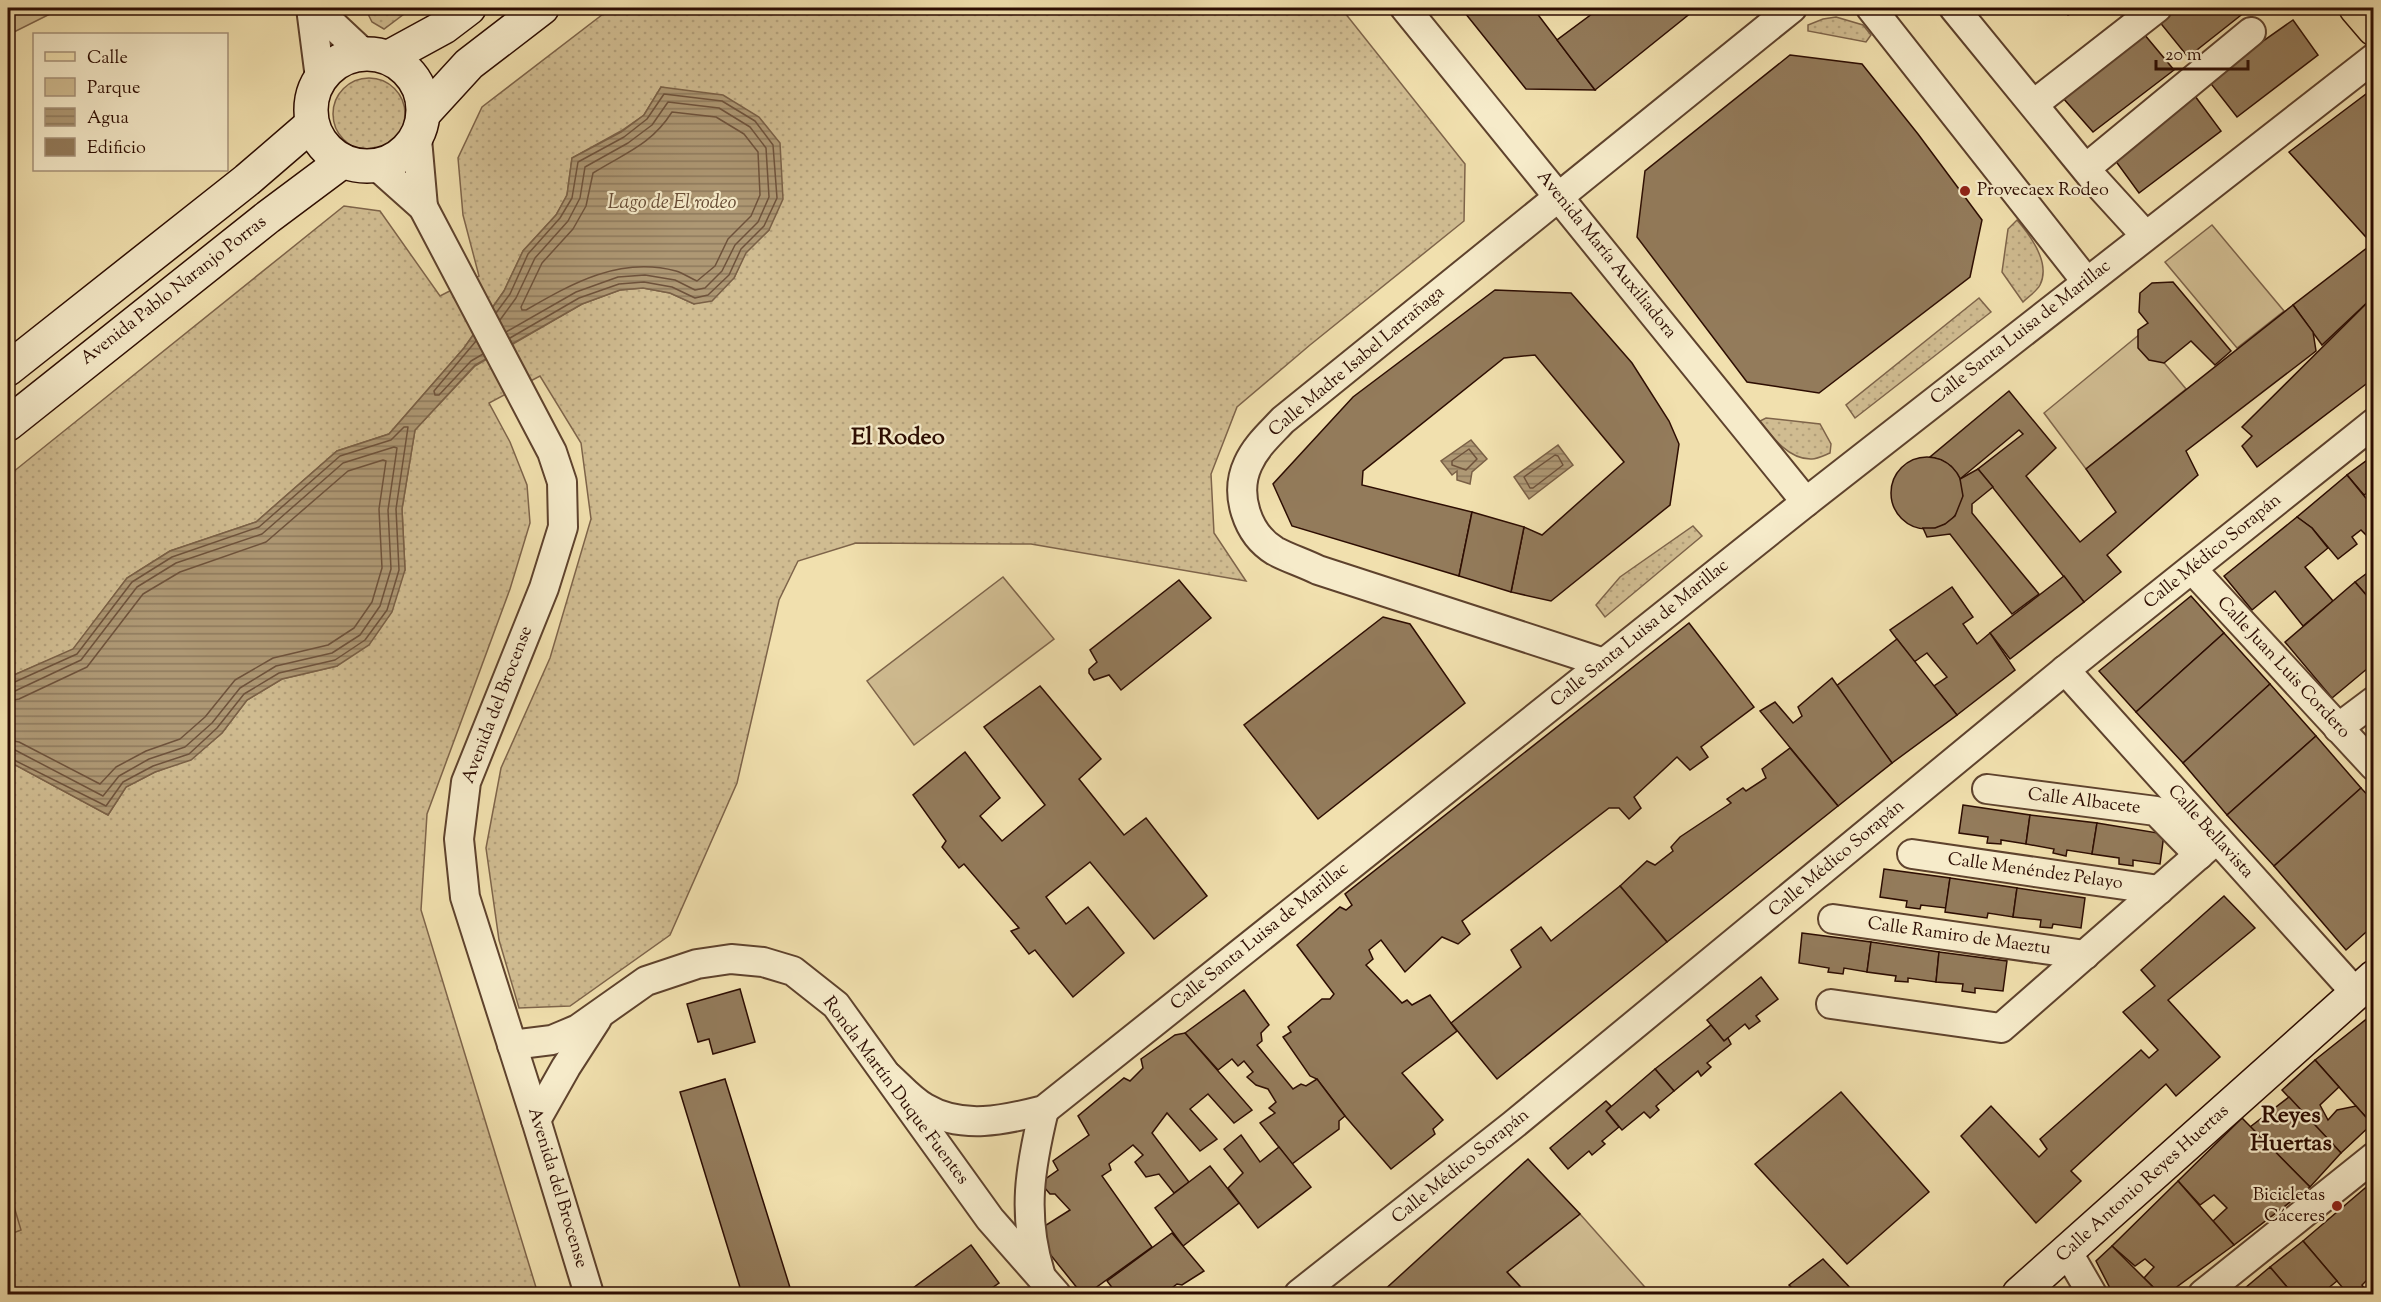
<svg xmlns="http://www.w3.org/2000/svg" width="2381" height="1302" viewBox="0 0 2381 1302" font-family="'Sorts Mill Goudy',serif">
  <style>
    .green { fill: url(#green-dots); stroke: #7e644a; stroke-width: 1.5 }
    .pitch { fill: #d0bc91; stroke: #7e644a; stroke-width: 1.5 }
    .water { fill: url(#water-rules); stroke: #7a6046; stroke-width: 1.5 }
    .lines { fill: none; stroke-linecap: round; stroke-linejoin: round }
    .shore { stroke: #6e523b; stroke-width: 1.5 }
    .building { fill: #937b5b; stroke: #2d0d02; stroke-width: 1.5 }
    .street-casing { stroke: #5e422d; stroke-width: 32 }
    .secondary-casing { stroke: #2d0d02; stroke-width: 36 }
    .primary-casing { stroke: #2d0d02; stroke-width: 36 }
    .street { stroke: #f6ebca; stroke-width: 28 }
    .secondary { stroke: #f6ebca; stroke-width: 33 }
    .primary { stroke: #f1e0ae; stroke-width: 33 }
    .poi-dot { fill: #8f2418; stroke: #f6ebca; stroke-width: 2 }
    .labels { text-anchor: middle; dominant-baseline: central; stroke-width: 4.5; stroke-linejoin: round; paint-order: stroke }
    .poi-label { font-size: 18px; fill: #2d0d02; stroke: #f6ebca; text-anchor: start }
    .street-label { font-size: 18px; fill: #2d0d02; stroke: #f6ebca }
    .water-label { font-size: 20px; font-style: italic; fill: #674c35; stroke: #f6ebca }
    .district-label { font-size: 24px; font-weight: bold; fill: #2d0d02; stroke: #f6ebca }
  </style>
  <defs>
    <pattern id="green-dots" width="8" height="8" patternUnits="userSpaceOnUse" patternTransform="scale(1.5)"><rect width="8" height="8" fill="#d0bc91"/><path d="M2 2h.1M6 6h.1" fill="none" stroke="#b3a07b" stroke-width="1.8" stroke-linecap="round"/></pattern>
    <pattern id="water-rules" width="6" height="5" patternUnits="userSpaceOnUse" patternTransform="scale(1.5)"><rect width="6" height="5" fill="#ae9874"/><path d="M0 2.5h6" fill="none" stroke="#8e7a5d"/></pattern>
  </defs>
  <rect width="100%" height="100%" fill="#f1e0ae"/>
  <filter id="stains"><feTurbulence type="fractalNoise" baseFrequency=".00333" numOctaves="4"/><feColorMatrix values="0 0 0 0 .2 0 0 0 0 .09 0 0 0 0 .02 0 0 0 .5 -.17"/></filter>
  <radialGradient id="worn" r=".72"><stop offset=".6" stop-color="#630" stop-opacity="0"/><stop offset="1" stop-color="#630" stop-opacity=".3"/></radialGradient>
  <g class="green">
    <polygon points="365,8 412,8 384,29 372,22"/>
    <polygon points="611,8 1341,8 1465,164 1464,221 1310,345 1237,407 1211,474 1214,533 1246,581 1031,544 856,543 798,561 779,600 737,783 670,935 570,1006 519,1008 499,940 486,848 501,768 550,658 591,519 581,443 540,376 489,403 510,442 527,485 530,523 510,589 427,814 421,910 538,1294 8,1294 8,761 108,815 126,787 155,772 191,759 222,733 247,700 282,679 337,666 405,570 402,509 415,430 475,366 582,304 620,290 643,288 670,293 694,304 734,278 745,253 769,230 661,87 644,115 621,131 572,158 567,195 556,215 523,251 504,291 464,348 389,434 337,451 256,522 170,551 127,578 73,650 14,675 8,680 8,476 344,206 380,211 440,296 479,276 463,215 458,158 482,107"/>
    <polygon points="1836,17 1863,25 1871,35 1866,42 1808,31 1808,25 1823,19"/>
    <circle cx="369" cy="114" r="36"/>
    <path d="M2017,220C2030,235 2051,263 2040,285C2037,291 2028,297 2023,302L2002,272L2008,229Z"/>
    <polygon points="1979,298 1991,312 1855,418 1846,405"/>
    <path d="M1766,418L1820,424L1831,444L1830,453C1825,455 1817,459 1812,459C1789,460 1772,437 1760,421Z"/>
    <polygon points="1693,526 1702,536 1605,617 1596,605 1620,577"/>
  </g>
  <g class="pitch">
    <polygon points="8,8 62,8 8,35"/>
    <polygon points="2212,225 2284,311 2237,348 2165,262"/>
    <polygon points="2140,334 2186,389 2086,469 2044,413"/>
    <polygon points="1003,577 1054,639 914,745 867,681"/>
    <polygon points="8,1186 21,1230 8,1235"/>
    <polygon points="1580,1214 1651,1294 1527,1294 1507,1272"/>
  </g>
  <g class="water">
    <polygon points="661,87 723,95 759,117 780,143 783,199 769,230 746,253 734,278 712,301 694,304 670,293 643,288 620,290 582,304 475,365 415,430 402,509 405,570 392,612 369,645 337,666 282,679 247,700 222,733 191,760 155,772 126,787 108,815 8,761 8,680 14,675 73,649 127,578 170,551 256,522 337,451 389,434 464,348 504,291 523,251 556,215 567,195 572,158 621,132 644,115"/>
    <polygon points="1471,440 1487,459 1472,472 1470,484 1457,480 1457,471 1452,475 1441,461"/>
    <polygon points="1558,445 1573,465 1529,499 1514,477"/>
  </g>
  <g class="lines">
    <g class="shore">
      <path d="M672,112L716,117L744,134L758,152L760,195L751,216L728,239L715,266L697,281C690,278 683,273 676,271C620,256 573,283 526,310H522L521,307L542,263L573,229L586,206L593,173C625,153 651,145 672,112Z"/>
      <polyline points="496,313 510,294 528,254 560,218 572,198 578,162 624,137 647,119 664,94 722,101 755,121 773,145 777,198 764,226 741,249 729,275 708,295 695,298 672,287 644,282 619,284 579,298 510,338"/>
      <polyline points="500,320 516,298 535,258 568,221 580,198 585,167 628,143 652,125 668,102 719,108 750,127 766,148 769,197 758,222 735,245 722,271 705,288 695,290 675,280 645,275 618,277 576,292 506,332"/>
      <polyline points="476,341 434,391 435,395 439,395 471,361 483,354"/>
      <polygon points="1469,449 1477,459 1466,470 1452,465 1452,461"/>
      <polygon points="1555,455 1558,456 1563,465 1533,488 1530,488 1524,477"/>
      <polyline points="8,685 77,654 132,582 172,557 259,527 340,456 391,440 404,427 408,427 396,509 399,570 387,610 365,640 335,660 279,673 244,694 217,728 189,754 153,766 123,782 106,806 8,757"/>
      <polyline points="8,692 15,691 81,660 137,587 176,563 262,534 343,463 394,447 397,448 388,510 391,569 380,606 360,635 332,653 276,666 240,688 212,723 185,747 149,759 119,776 103,796 15,750 8,749"/>
      <polyline points="8,701 19,699 87,667 143,594 180,572 266,542 348,471 383,460 386,461 379,509 382,568 372,602 354,628 328,645 273,658 235,680 205,717 180,739 146,751 116,767 100,784 19,742 8,740"/>
    </g>
  </g>
  <g class="building">
    <polygon points="1461,8 1533,8 1595,90 1526,89"/>
    <polygon points="1600,8 1697,8 1595,90 1557,40"/>
    <polygon points="2064,8 2083,8 2068,15"/>
    <polygon points="2175,8 2250,8 2188,57 2158,20"/>
    <polygon points="2293,20 2318,55 2237,117 2208,80"/>
    <polygon points="2144,34 2174,70 2093,132 2063,98"/>
    <polygon points="1790,55 1862,64 1918,134 1982,220 1970,277 1819,393 1747,382 1637,237 1645,171"/>
    <polygon points="2374,88 2374,246 2289,152"/>
    <polygon points="2195,96 2221,131 2139,193 2112,156"/>
    <polygon points="2372,244 2374,296 2322,345 2293,305"/>
    <polygon points="2173,282 2231,351 2215,365 2191,341 2164,363 2149,360 2138,348 2138,330 2148,323 2139,312 2140,293 2152,283"/>
    <polygon points="1495,290 1571,293 1632,363 1669,421 1679,444 1670,505 1551,601 1511,592 1524,527 1542,535 1624,462 1535,355 1504,358 1363,471 1362,485 1472,512 1459,576 1292,526 1273,484 1353,397"/>
    <polygon points="2374,296 2374,378 2257,467 2242,446 2252,436 2242,427"/>
    <polygon points="2293,305 2313,332 2316,351 2186,451 2198,475 2107,555 2121,572 2084,602 1978,469 2023,434 2019,430 1960,479 1951,466 1941,460 1930,457 2009,391 2056,448 2026,476 2080,542 2116,512 2086,469"/>
    <polygon points="2374,455 2374,488 2364,495 2347,475"/>
    <circle cx="1927" cy="493" r="36"/>
    <polygon points="1978,469 1993,487 1972,504 1972,513 2039,594 2012,614 1950,534 1927,537 1923,528 1935,528 1945,524 1955,516 1963,496 1960,479"/>
    <polygon points="2347,475 2374,508 2374,531 2367,536 2361,530 2352,537 2357,544 2338,559 2312,528 2297,517"/>
    <polygon points="1472,512 1524,527 1511,592 1459,576"/>
    <polygon points="2297,517 2312,528 2328,548 2305,567 2333,601 2303,626 2275,591 2252,610 2224,576"/>
    <polygon points="2374,568 2374,602 2373,603 2355,582"/>
    <polygon points="2064,576 2084,602 2010,659 1990,633"/>
    <polygon points="1179,580 1211,618 1121,690 1109,675 1094,680 1089,673 1089,669 1097,662 1090,650"/>
    <polygon points="2355,582 2374,604 2374,663 2332,698 2285,642"/>
    <polygon points="1952,587 1973,617 1963,624 1977,644 1990,633 2015,670 1957,715 1934,686 1947,677 1927,653 1914,662 1890,630"/>
    <polygon points="2191,596 2224,633 2136,712 2099,671"/>
    <polygon points="1383,617 1410,624 1465,703 1318,819 1244,725"/>
    <polygon points="1689,623 1754,707 1701,747 1708,757 1690,770 1677,757 1634,797 1641,808 1629,819 1619,808 1609,808 1462,921 1470,934 1458,944 1442,937 1405,972 1381,940 1369,950 1373,959 1366,965 1402,1003 1407,1000 1412,1005 1430,995 1457,1031 1402,1073 1443,1120 1433,1129 1435,1134 1391,1169 1345,1116 1317,1079 1310,1076 1283,1037 1291,1032 1288,1027 1322,999 1330,999 1334,994 1297,945 1340,907 1346,910 1352,905 1345,894"/>
    <polygon points="2224,633 2270,684 2183,763 2136,712"/>
    <polygon points="1897,639 1957,715 1892,763 1835,687"/>
    <polygon points="1832,678 1892,763 1838,806 1760,711 1775,702 1793,723 1802,716 1798,707"/>
    <polygon points="2270,684 2316,736 2227,815 2183,763"/>
    <polygon points="1040,686 1101,759 1079,779 1124,835 1146,818 1207,896 1154,939 1090,862 1046,897 1066,924 1088,907 1124,953 1073,997 1035,950 1029,954 1011,931 1019,928 964,864 959,868 942,847 946,841 913,795 965,752 1000,798 980,816 1002,841 1045,805 984,727"/>
    <polygon points="2316,736 2361,788 2274,866 2227,815"/>
    <polygon points="1790,748 1838,806 1667,942 1620,886 1647,861 1655,865 1673,851 1671,847 1680,837 1731,803 1727,799 1743,788 1746,791 1766,778 1762,769"/>
    <polygon points="2361,788 2374,802 2374,925 2346,950 2274,866"/>
    <polygon points="1963,805 2030,815 2026,844 2001,840 2001,844 1987,843 1988,837 1959,833"/>
    <polygon points="2030,815 2097,823 2092,854 2067,850 2066,856 2053,853 2054,849 2026,844"/>
    <polygon points="2097,823 2164,834 2160,864 2133,860 2133,866 2119,864 2119,858 2092,854"/>
    <polygon points="1884,869 1950,878 1946,908 1921,905 1920,909 1906,907 1907,901 1880,897"/>
    <polygon points="1950,878 2017,888 2013,917 1988,913 1987,918 1945,912"/>
    <polygon points="1620,886 1667,942 1497,1079 1451,1023 1521,967 1511,950 1541,927 1551,941"/>
    <polygon points="2017,888 2085,898 2081,928 2053,924 2052,928 2040,927 2041,920 2013,917"/>
    <polygon points="2224,896 2255,928 2168,1000 2220,1057 2176,1096 2166,1084 2071,1171 2081,1181 2036,1223 1961,1136 1991,1106 2039,1157 2047,1149 2040,1139 2141,1050 2149,1058 2158,1050 2123,1012 2155,986 2141,970"/>
    <polygon points="1802,933 1871,942 1867,972 1844,968 1843,974 1828,972 1829,968 1799,963"/>
    <polygon points="1871,942 1939,952 1936,982 1908,978 1908,982 1895,981 1896,976 1867,972"/>
    <polygon points="1939,952 2007,961 2003,991 1975,988 1975,993 1962,991 1963,984 1936,982"/>
    <polygon points="1761,977 1778,999 1756,1016 1760,1021 1749,1029 1745,1024 1724,1041 1707,1020"/>
    <polygon points="740,989 755,1042 713,1054 709,1039 698,1042 687,1004"/>
    <polygon points="1244,990 1269,1025 1261,1033 1262,1041 1257,1045 1293,1089 1301,1084 1306,1086 1317,1079 1345,1116 1339,1121 1339,1129 1292,1164 1260,1123 1275,1113 1269,1108 1276,1102 1268,1089 1256,1085 1247,1077 1253,1072 1244,1061 1238,1066 1232,1059 1218,1070 1185,1033"/>
    <polygon points="2374,1013 2374,1123 2372,1124 2315,1060"/>
    <polygon points="1711,1025 1724,1041 1728,1038 1731,1044 1707,1063 1711,1067 1701,1076 1698,1071 1674,1091 1655,1069"/>
    <polygon points="1185,1033 1252,1110 1234,1123 1208,1094 1190,1109 1217,1139 1200,1151 1167,1113 1152,1133 1189,1182 1174,1193 1159,1174 1146,1177 1135,1162 1143,1155 1133,1145 1109,1164 1111,1170 1102,1176 1152,1247 1087,1294 1082,1294 1037,1238 1043,1227 1070,1210 1055,1194 1050,1194 1044,1187 1044,1180 1058,1170 1053,1161 1089,1135 1078,1116 1124,1078 1130,1081 1143,1068 1141,1059 1175,1035"/>
    <polygon points="2315,1060 2339,1087 2320,1105 2328,1120 2337,1110 2356,1106 2372,1124 2341,1153 2282,1090"/>
    <polygon points="1655,1069 1674,1091 1656,1106 1659,1110 1650,1118 1644,1112 1622,1130 1606,1111"/>
    <polygon points="725,1079 792,1294 742,1294 680,1092"/>
    <polygon points="1841,1092 1929,1192 1847,1264 1755,1164"/>
    <polygon points="2289,1097 2341,1153 2310,1187 2250,1127"/>
    <polygon points="1606,1101 1611,1106 1606,1111 1619,1127 1602,1141 1605,1144 1592,1155 1589,1151 1568,1169 1550,1148"/>
    <polygon points="2242,1118 2310,1187 2234,1245 2213,1221 2227,1208 2214,1195 2200,1205 2178,1181"/>
    <polygon points="1241,1135 1260,1162 1279,1147 1311,1187 1258,1228 1228,1188 1243,1173 1224,1149"/>
    <polygon points="1528,1159 1580,1214 1507,1272 1527,1294 1382,1294 1381,1293"/>
    <polygon points="1210,1166 1239,1203 1183,1246 1155,1208"/>
    <polygon points="2178,1181 2234,1245 2167,1294 2160,1294 2144,1278 2154,1267 2145,1259 2135,1266 2112,1246"/>
    <polygon points="2371,1183 2374,1186 2374,1278 2371,1276 2362,1285 2367,1293 2366,1294 2348,1294 2303,1241"/>
    <polygon points="1172,1233 1204,1271 1182,1285 1177,1284 1164,1294 1117,1294 1107,1281"/>
    <polygon points="2303,1241 2337,1281 2321,1294 2293,1294 2270,1267"/>
    <polygon points="971,1245 999,1283 983,1294 905,1294"/>
    <polygon points="2112,1246 2160,1294 2113,1294 2096,1261"/>
    <polygon points="1823,1259 1856,1294 1798,1294 1789,1285"/>
    <polygon points="2270,1267 2287,1287 2279,1294 2238,1294"/>
    <polygon points="2059,1288 2071,1292 2072,1294 2051,1294"/>
  </g>
  <g class="lines">
    <defs>
      <g id="street">
        <polyline points="311,8 320,78"/>
        <polyline points="315,8 363,53"/>
        <polyline points="1405,8 1806,502"/>
        <polyline points="1871,8 2086,281"/>
        <polyline points="1954,8 2093,178 2145,235"/>
        <polyline points="2034,104 2157,8"/>
        <polyline points="417,139 423,207"/>
        <polyline points="377,166 423,207 552,452 562,482 563,527 544,588 466,782 459,839 465,897 536,1120 589,1294"/>
        <polyline points="2086,168 2251,32"/>
        <polyline points="2192,569 2374,766"/>
        <path d="M1604,663L1318,570C1304,563 1288,558 1275,551C1247,534 1234,494 1248,464C1256,446 1270,434 1283,420L1792,8"/>
        <polyline points="2065,670 2356,993"/>
        <polyline points="2338,728 2374,701"/>
        <polyline points="1987,789 2156,811 2199,855"/>
        <polyline points="1912,854 2159,890"/>
        <polyline points="1833,919 2085,955"/>
        <polyline points="1831,1004 2001,1028 2217,839"/>
        <polyline points="512,1045 552,1040 564,1035 578,1029 646,981 697,964 731,959 763,962 793,971 836,1005 990,1219 1056,1294"/>
        <path d="M889,1077C900,1087 911,1100 925,1108C962,1130 1005,1120 1044,1110L1806,502L2374,58"/>
        <polyline points="536,1120 566,1067 597,1019"/>
        <polyline points="2067,1251 2092,1294"/>
        <path d="M1040,1273C1022,1214 1030,1168 1044,1110"/>
        <polyline points="1299,1294 1513,1125 2065,670 2374,423"/>
        <polyline points="2203,1294 2374,1157"/>
      </g>
      <g id="secondary">
        <circle cx="367" cy="110" r="56"/>
        <polyline points="389,57 444,27 469,8"/>
        <polyline points="425,112 469,64 542,8"/>
        <polyline points="8,369 247,180 312,124"/>
        <polyline points="8,424 268,217 343,161"/>
        <polyline points="2019,1294 2374,977"/>
      </g>
      <polyline id="primary" points="2356,8 2374,29"/>
    </defs>
    <use href="#street" class="street-casing"/>
    <use href="#secondary" class="secondary-casing"/>
    <use href="#primary" class="primary-casing"/>
    <use href="#street" class="street"/>
    <use href="#secondary" class="secondary"/>
    <use href="#primary" class="primary"/>
  </g>
  <g class="poi-dot">
    <circle cx="1965" cy="191" r="6"/>
    <circle cx="2337" cy="1206" r="6"/>
  </g>
  <g class="labels">
    <g class="poi-label">
      <text x="1977" y="191">Provecaex Rodeo</text>
      <text x="2325" y="1196" text-anchor="end">Bicicletas<tspan x="2325" dy="21">Cáceres</tspan></text>
    </g>
    <g class="street-label">
      <text transform="translate(1606 255) rotate(51)">Avenida María Auxiliadora</text>
      <text transform="translate(174 291) rotate(-38)">Avenida Pablo Naranjo Porras</text>
      <text transform="translate(2021 333) rotate(-38)">Calle Santa Luisa de Marillac</text>
      <text transform="translate(1357 362) rotate(-40)">Calle Madre Isabel Larrañaga</text>
      <text transform="translate(2213 552) rotate(-39)">Calle Médico Sorapán</text>
      <text transform="translate(1640 634) rotate(-39)">Calle Santa Luisa de Marillac</text>
      <text transform="translate(2283 668) rotate(47)">Calle Juan Luis Cordero</text>
      <text transform="translate(498 705) rotate(-69)">Avenida del Brocense</text>
      <text transform="translate(2084 802) rotate(7)">Calle Albacete</text>
      <text transform="translate(2210 832) rotate(48)">Calle Bellavista</text>
      <text transform="translate(1837 859) rotate(-40)">Calle Médico Sorapán</text>
      <text transform="translate(2035 872) rotate(8)">Calle Menéndez Pelayo</text>
      <text transform="translate(1260 937) rotate(-39)">Calle Santa Luisa de Marillac</text>
      <text transform="translate(1959 937) rotate(8)">Calle Ramiro de Maeztu</text>
      <text transform="translate(895 1091) rotate(53)">Ronda Martín Duque Fuentes</text>
      <text transform="translate(1461 1167) rotate(-39)">Calle Médico Sorapán</text>
      <text transform="translate(2143 1184) rotate(-42)">Calle Antonio Reyes Huertas</text>
      <text transform="translate(557 1188) rotate(73)">Avenida del Brocense</text>
    </g>
    <g class="water-label">
      <text x="672" y="203">Lago de El rodeo</text>
    </g>
    <g class="district-label">
      <text x="898" y="438">El Rodeo</text>
      <text x="2291" y="1116">Reyes<tspan x="2291" dy="28">Huertas</tspan></text>
    </g>
  </g>
  <rect width="2381" height="1302" fill="none" stroke="#f1e0ae" stroke-width="30"/>
  <rect x="9" y="9" width="2363" height="1284" fill="none" stroke="#2d0d02" stroke-width="3"/>
  <rect x="15" y="15" width="2351" height="1272" fill="none" stroke="#2d0d02" stroke-width="1.5"/>
  <rect x="33" y="33" width="195" height="138" fill="#f6ebca" stroke="#a6927a" stroke-width="1.5"/>
  <rect x="45" y="52" width="30" height="9" fill="#f1e0ae" stroke="#a6927a" stroke-width="1.5"/>
  <text x="87" y="63" font-size="18" fill="#2d0d02">Calle</text>
  <rect x="45" y="78" width="30" height="18" fill="#d0bc91" stroke="#a6927a" stroke-width="1.5"/>
  <text x="87" y="93" font-size="18" fill="#2d0d02">Parque</text>
  <rect x="45" y="108" width="30" height="18" fill="url(#water-rules)" stroke="#a6927a" stroke-width="1.5"/>
  <text x="87" y="123" font-size="18" fill="#2d0d02">Agua</text>
  <rect x="45" y="138" width="30" height="18" fill="#937b5b" stroke="#a6927a" stroke-width="1.5"/>
  <text x="87" y="153" font-size="18" fill="#2d0d02">Edificio</text>
  <path d="M2156 60v9h92v-9" fill="none" stroke="#2d0d02" stroke-width="3"/>
  <text x="2165" y="60" font-size="18" fill="#2d0d02" stroke="#f6ebca" stroke-width="4.5" paint-order="stroke">20 m</text>
  <rect width="100%" height="100%" filter="url(#stains)"/>
  <rect width="100%" height="100%" fill="url(#worn)"/>
</svg>
